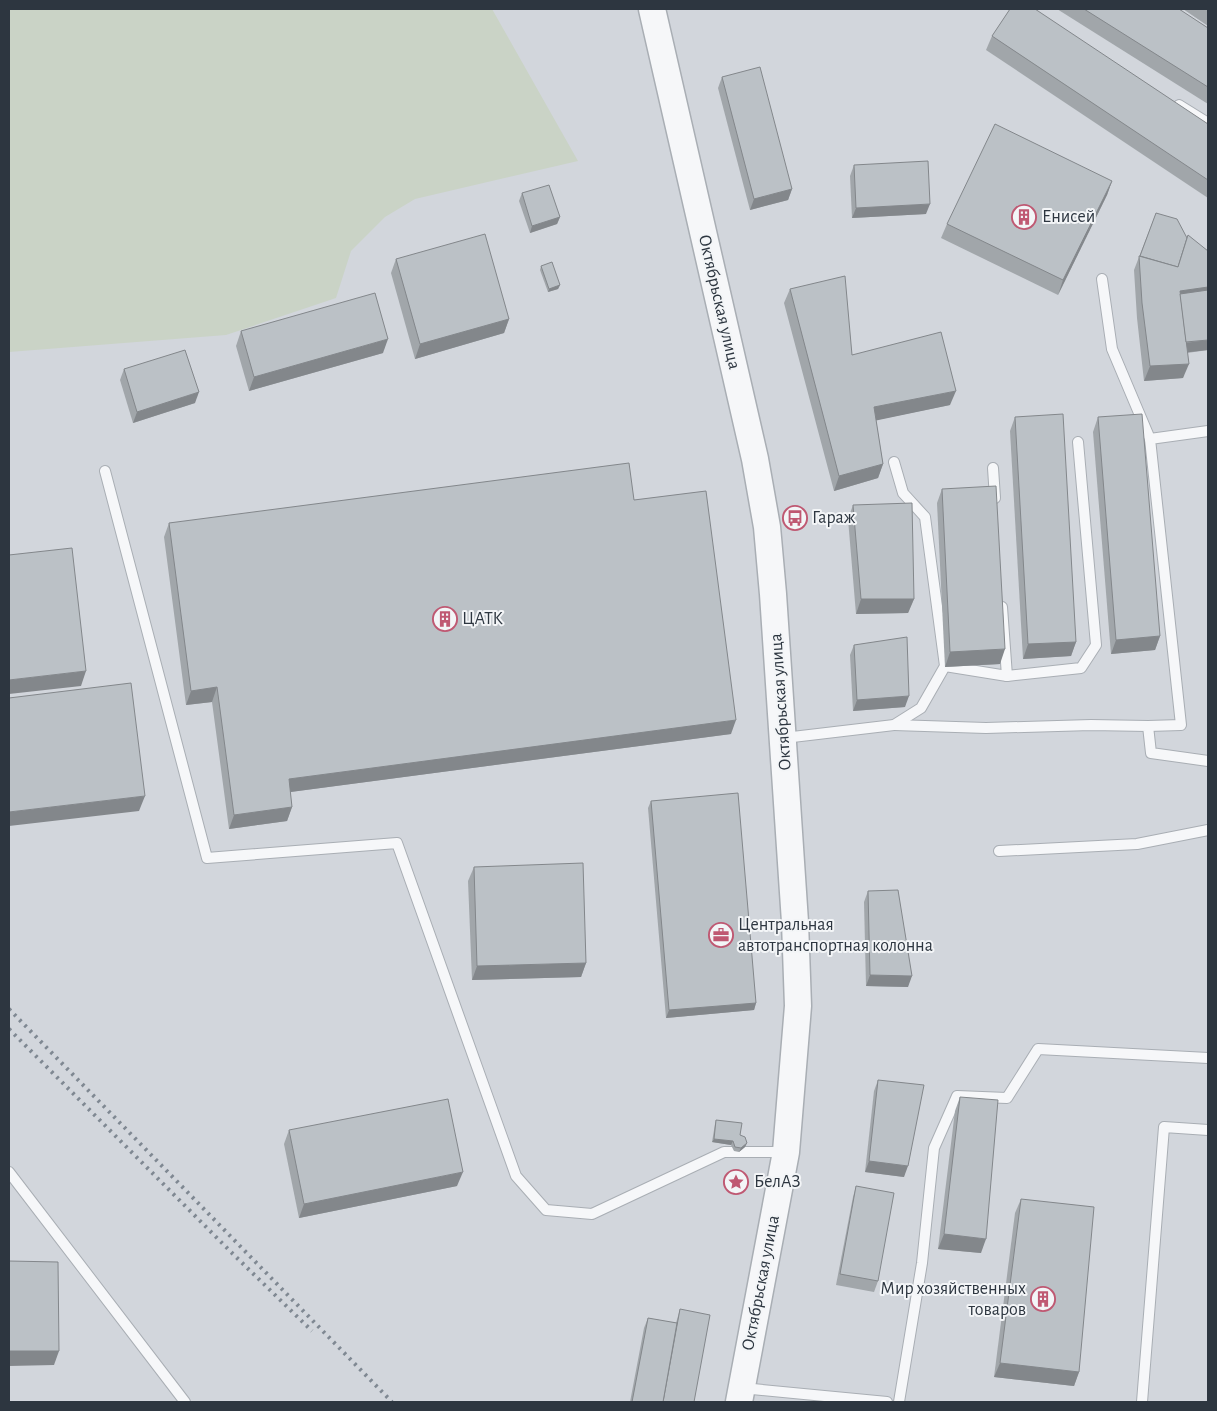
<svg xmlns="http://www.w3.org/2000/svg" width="1217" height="1411" viewBox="0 0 1217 1411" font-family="'Alegreya Sans',sans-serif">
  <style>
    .built { fill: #d2d6dc }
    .green { fill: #cad3c6 }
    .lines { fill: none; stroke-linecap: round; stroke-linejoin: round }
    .service-casing { stroke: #a9aeb4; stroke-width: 12 }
    .tertiary-casing { stroke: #a9aeb4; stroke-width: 29 }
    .service { stroke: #f6f7f9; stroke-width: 10 }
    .tertiary { stroke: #f6f7f9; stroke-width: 26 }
    .rail { stroke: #7f8892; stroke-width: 4; stroke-dasharray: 2.5 5; stroke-linecap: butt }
    .wall { fill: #a1a6aa }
    .shaded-wall { fill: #83878b }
    .building { fill: #bbc1c6; stroke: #83878b }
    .labels { text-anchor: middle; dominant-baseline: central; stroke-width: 4; stroke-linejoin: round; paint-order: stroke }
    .poi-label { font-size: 18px; fill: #2d3640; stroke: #f3f5f7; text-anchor: start }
    .street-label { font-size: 18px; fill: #2d3640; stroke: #f3f5f7 }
  </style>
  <rect width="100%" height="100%" fill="#e4e7ea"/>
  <rect class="built" x="9" y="9" width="1199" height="1393"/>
  <polygon class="green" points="9,9 492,9 578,161 415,199 385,217 351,251 336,298 226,335 9,352"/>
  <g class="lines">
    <defs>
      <g id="service">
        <polyline points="1179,105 1208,123"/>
        <polyline points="1102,279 1112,349 1150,439"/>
        <polyline points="993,468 995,498"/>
        <polyline points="105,471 207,858 397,843 516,1176 546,1210 592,1214 724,1152 785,1152"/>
        <polyline points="945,666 1007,676 1002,607"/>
        <polyline points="1007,676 1081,668 1096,645 1078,442"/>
        <polyline points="894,725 986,728 1091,725 1148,726 1151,753 1208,761"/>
        <polyline points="1148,726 1181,725 1150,439 1208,431"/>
        <polyline points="784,738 894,725 921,708 945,666 925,517 903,493 894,462"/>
        <polyline points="999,851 1137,844 1208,830"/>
        <polyline points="9,1172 185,1402"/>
        <polyline points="742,1388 887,1402"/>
        <polyline points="899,1402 922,1263 934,1148 957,1096 1007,1098 1038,1049 1208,1058"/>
        <polyline points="1142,1402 1164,1127 1208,1130"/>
      </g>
      <polyline id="tertiary" points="652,9 755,459 767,527 773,594 795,922 798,1006 786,1152 739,1402"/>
    </defs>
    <use href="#service" class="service-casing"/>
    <use href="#tertiary" class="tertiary-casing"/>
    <use href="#service" class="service"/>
    <use href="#tertiary" class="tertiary"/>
    <g class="rail">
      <polyline points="9,1009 392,1402"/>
      <polyline points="9,1029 233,1254 312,1331"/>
    </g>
  </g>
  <g class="wall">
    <polygon points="1057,9 1178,9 1208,28 1208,104"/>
    <polygon points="1183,9 1208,9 1208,26"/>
    <polygon points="992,36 1208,124 1208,198 986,50"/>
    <polygon points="722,77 792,189 788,200 750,210 718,88"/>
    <polygon points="854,165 926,214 852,218 850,176"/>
    <polygon points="1112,181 1107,195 1058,295 941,238 947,224"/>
    <polygon points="522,193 560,217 557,224 530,233 519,201"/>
    <polygon points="1156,213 1187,238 1208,251 1208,350 1187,353 1183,378 1144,381 1137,318 1134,270"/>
    <polygon points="396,259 509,319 504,333 415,359 391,273"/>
    <polygon points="541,266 560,285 558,289 548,292 540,270"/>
    <polygon points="790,289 852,355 950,405 876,420 883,464 878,478 834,491 784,303"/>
    <polygon points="241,331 383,353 249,391 236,346"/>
    <polygon points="124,369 195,403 133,423 120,380"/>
    <polygon points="1015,417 1076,642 1071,656 1023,659 1010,431"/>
    <polygon points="1098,417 1160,636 1155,650 1111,654 1093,432"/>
    <polygon points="942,489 1000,664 945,667 937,503"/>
    <polygon points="634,500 731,734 290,792 292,807 287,821 229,829 212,702 186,705 164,537 169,523"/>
    <polygon points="853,505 914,599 908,613 856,614 848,519"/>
    <polygon points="854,645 905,707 853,711 850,655"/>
    <polygon points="651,801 756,1003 754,1010 666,1018 648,808"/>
    <polygon points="474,867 586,963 581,977 472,980 468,881"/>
    <polygon points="868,891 908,987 866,986 864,902"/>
    <polygon points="878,1080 904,1177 865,1172 874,1091"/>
    <polygon points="960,1097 981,1253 938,1249 955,1111"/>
    <polygon points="716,1120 740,1135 747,1143 745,1147 739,1152 734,1151 731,1145 712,1142 715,1124"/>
    <polygon points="289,1130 457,1186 299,1218 284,1144"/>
    <polygon points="856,1186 878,1281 874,1292 836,1285 853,1197"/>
    <polygon points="1021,1199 1079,1372 1074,1386 994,1377 1015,1213"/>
    <polygon points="680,1309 694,1402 630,1402 644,1328 648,1318 676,1323"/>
  </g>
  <g class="shaded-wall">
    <polygon points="1112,181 1107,195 1058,295 1063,280"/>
    <polygon points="792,189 788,200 750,210 754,199"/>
    <polygon points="930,204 926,214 852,218 856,208"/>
    <polygon points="560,217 557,224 530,233 532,226"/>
    <polygon points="560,285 558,289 548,292 549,289"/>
    <polygon points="1208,287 1208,301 1180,304 1180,291"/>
    <polygon points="509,319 504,333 415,359 420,344"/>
    <polygon points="388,339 383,353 249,391 254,377"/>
    <polygon points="1208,340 1208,350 1181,353 1185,343"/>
    <polygon points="1189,364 1183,378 1144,381 1150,366"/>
    <polygon points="956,391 950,405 869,422 874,407"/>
    <polygon points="199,392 195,403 133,423 137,412"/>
    <polygon points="883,464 878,478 834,491 839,476"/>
    <polygon points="861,599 914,599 908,613 856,614"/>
    <polygon points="1160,636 1155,650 1111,654 1116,640"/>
    <polygon points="1076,642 1071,656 1023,659 1028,644"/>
    <polygon points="1005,649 1000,664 945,667 950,652"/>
    <polygon points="86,671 81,686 9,694 9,680"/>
    <polygon points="217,687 212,702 186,705 191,691"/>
    <polygon points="909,696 905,707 853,711 857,700"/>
    <polygon points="736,720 731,734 283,793 289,779"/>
    <polygon points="145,796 139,811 9,826 9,812"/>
    <polygon points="292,807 287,821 229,829 234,815"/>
    <polygon points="586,963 581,977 472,980 477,966"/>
    <polygon points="870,975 912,976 908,987 866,986"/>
    <polygon points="756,1003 754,1010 666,1018 669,1010"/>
    <polygon points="714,1139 733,1141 731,1145 712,1142"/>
    <polygon points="747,1143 745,1147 739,1152 741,1148"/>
    <polygon points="869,1161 908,1166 904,1177 865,1172"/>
    <polygon points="463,1172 457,1186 299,1218 304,1204"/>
    <polygon points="944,1234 986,1239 981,1253 938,1249"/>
    <polygon points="9,1351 59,1351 54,1365 9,1366"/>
    <polygon points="1000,1363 1079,1372 1074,1386 994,1377"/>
  </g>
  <g class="building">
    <polygon points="1010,9 1035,9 1208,124 1208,180 992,36"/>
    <polygon points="1084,9 1179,9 1208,28 1208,87"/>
    <polygon points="760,67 792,189 754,199 722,77"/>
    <polygon points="995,124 1112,181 1063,280 947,224"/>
    <polygon points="928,161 930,204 856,208 854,165"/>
    <polygon points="549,185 560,217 532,226 522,193"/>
    <polygon points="1156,213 1177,219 1187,238 1178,267 1140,256"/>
    <polygon points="485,234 509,319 420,344 396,259"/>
    <polygon points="1188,235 1208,251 1208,287 1180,291 1189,364 1150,366 1142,303 1139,256 1178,267"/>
    <polygon points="552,262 560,285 549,289 541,266"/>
    <polygon points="845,276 852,355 941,332 956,391 874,407 883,464 839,476 790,289"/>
    <polygon points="1208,290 1208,340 1186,342 1180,294"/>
    <polygon points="375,293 388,339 254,377 241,331"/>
    <polygon points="185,350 199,392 137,412 124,369"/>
    <polygon points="1063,414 1076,642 1028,644 1015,417"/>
    <polygon points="1142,414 1160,636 1116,640 1098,417"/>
    <polygon points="629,463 634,500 706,491 736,720 289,779 292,807 234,815 217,687 191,691 169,523"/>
    <polygon points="996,486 1005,649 950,652 942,489"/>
    <polygon points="912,503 914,599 861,599 853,505"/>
    <polygon points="72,548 86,671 9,680 9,555"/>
    <polygon points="907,637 909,696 857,700 854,645"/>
    <polygon points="131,683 145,796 9,812 9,698"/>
    <polygon points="738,793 756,1003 669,1010 651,801"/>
    <polygon points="583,863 586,963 477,966 474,867"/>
    <polygon points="898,890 912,976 870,975 868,891"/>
    <polygon points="878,1080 924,1085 908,1166 869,1161"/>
    <polygon points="960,1097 998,1100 986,1239 944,1234"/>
    <polygon points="448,1099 463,1172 304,1204 289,1130"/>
    <polygon points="716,1120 742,1123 740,1135 745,1137 747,1143 741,1148 735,1147 733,1141 714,1139"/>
    <polygon points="856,1186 894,1193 878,1281 840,1274"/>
    <polygon points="1021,1199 1094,1207 1079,1372 1000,1363"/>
    <polygon points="9,1261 58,1262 59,1351 9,1351"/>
    <polygon points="680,1309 710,1315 694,1402 663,1402"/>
    <polygon points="648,1318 677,1323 663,1402 632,1402"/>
  </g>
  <defs>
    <symbol id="building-ring" viewBox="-11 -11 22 22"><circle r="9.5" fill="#f3f5f7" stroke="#bf5872" stroke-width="1.5"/><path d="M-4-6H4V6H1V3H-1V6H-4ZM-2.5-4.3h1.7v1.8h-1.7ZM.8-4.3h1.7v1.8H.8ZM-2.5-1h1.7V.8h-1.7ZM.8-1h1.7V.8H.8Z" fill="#bf5872"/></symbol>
    <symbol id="bus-ring" viewBox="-11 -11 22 22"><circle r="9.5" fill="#f3f5f7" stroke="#bf5872" stroke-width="1.5"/><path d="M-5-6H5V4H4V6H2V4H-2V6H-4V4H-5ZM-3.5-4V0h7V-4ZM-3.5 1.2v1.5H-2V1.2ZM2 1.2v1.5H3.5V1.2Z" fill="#bf5872"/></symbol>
    <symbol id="office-ring" viewBox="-11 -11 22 22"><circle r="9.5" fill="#f3f5f7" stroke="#bf5872" stroke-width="1.5"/><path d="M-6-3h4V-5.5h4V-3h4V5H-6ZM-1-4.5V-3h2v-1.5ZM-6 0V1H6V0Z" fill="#bf5872"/></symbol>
    <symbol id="sight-ring" viewBox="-11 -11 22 22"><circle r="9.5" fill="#f3f5f7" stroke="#bf5872" stroke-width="1.5"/><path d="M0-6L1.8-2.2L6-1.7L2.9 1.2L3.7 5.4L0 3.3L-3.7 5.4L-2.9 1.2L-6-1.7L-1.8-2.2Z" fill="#bf5872"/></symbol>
  </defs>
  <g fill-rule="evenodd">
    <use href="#building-ring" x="1010" y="203" width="28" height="28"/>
    <use href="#bus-ring" x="781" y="504" width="28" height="28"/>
    <use href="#building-ring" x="431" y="605" width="28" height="28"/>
    <use href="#office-ring" x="707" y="921" width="28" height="28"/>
    <use href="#sight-ring" x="722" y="1168" width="28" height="28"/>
    <use href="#building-ring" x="1029" y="1285" width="28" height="28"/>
  </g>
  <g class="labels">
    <g class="poi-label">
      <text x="1042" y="217">Енисей</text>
      <text x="812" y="518">Гараж</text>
      <text x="462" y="619">ЦАТК</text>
      <text x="738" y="925">Центральная<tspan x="738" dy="21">автотранспортная колонна</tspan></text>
      <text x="754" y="1182">БелАЗ</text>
      <text x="1026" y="1289" text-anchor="end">Мир хозяйственных<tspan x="1026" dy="21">товаров</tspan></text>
    </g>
    <g class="street-label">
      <text transform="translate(719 302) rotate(77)">Октябрьская улица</text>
      <text transform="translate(781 702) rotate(-94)">Октябрьская улица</text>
      <text transform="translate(761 1283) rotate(-79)">Октябрьская улица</text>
    </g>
  </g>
  <rect width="1217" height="1411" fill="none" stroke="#2d3640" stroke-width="20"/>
</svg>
